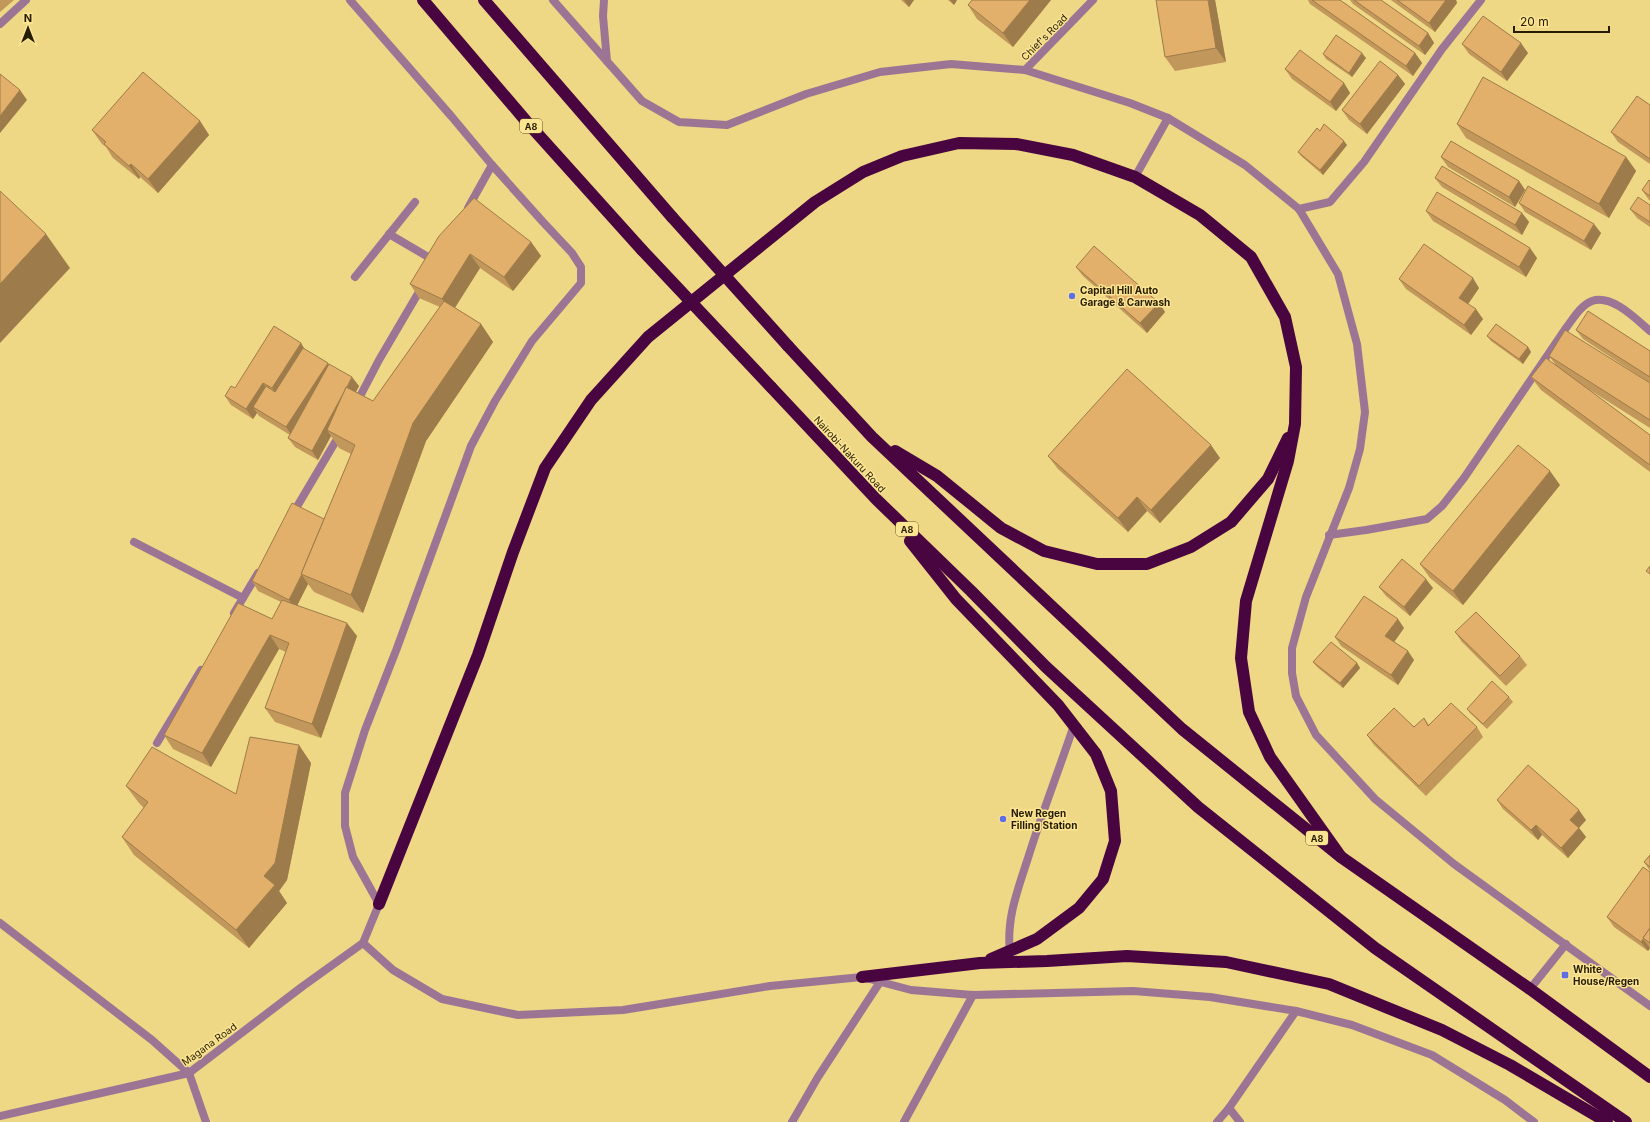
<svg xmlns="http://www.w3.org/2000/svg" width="1650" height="1122" viewBox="0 0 1650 1122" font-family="Inter,sans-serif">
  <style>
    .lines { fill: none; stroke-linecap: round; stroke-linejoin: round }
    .lane { stroke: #9d7594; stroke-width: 8 }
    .street { stroke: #9d7594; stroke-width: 8 }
    .highway { stroke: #490540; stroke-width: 12 }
    .highway-bridge { stroke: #490540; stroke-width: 12 }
    .wall { fill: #c2975b }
    .shaded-wall { fill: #9e7b4a }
    .building { fill: #e2b06a; stroke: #9e7b4a }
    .poi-dot { fill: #606ee6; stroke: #fbe492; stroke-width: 1.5 }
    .labels { text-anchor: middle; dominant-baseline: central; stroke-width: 3; stroke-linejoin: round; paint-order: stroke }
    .shield { fill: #fbe492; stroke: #66592c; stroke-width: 1 }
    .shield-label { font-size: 9px; font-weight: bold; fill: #261d00 }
    .street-label { font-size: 10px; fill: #261d00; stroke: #fbe492 }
    .poi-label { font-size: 10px; font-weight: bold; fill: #261d00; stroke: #fbe492; text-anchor: start }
  </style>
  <rect width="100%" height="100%" fill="#eed785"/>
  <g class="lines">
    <g class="lane">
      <polyline points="389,234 435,261"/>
      <polyline points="355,277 415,202"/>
      <polyline points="134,542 243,598"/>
      <path d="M1010,952C1006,919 1018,889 1028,858C1042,813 1059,770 1074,725"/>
      <polyline points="1229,1108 1240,1122"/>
      <polyline points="904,1122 973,995"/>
    </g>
    <g class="street">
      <polyline points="553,0 642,101 679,122 727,125 806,94 880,72 951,64 1025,70 1130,103 1168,118 1245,165 1299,209 1338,274 1357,344 1365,412 1360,449 1349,488 1306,597 1292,648 1292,673 1296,696 1316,735 1375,799 1454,864 1650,1006"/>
      <polyline points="604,0 603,16 607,61"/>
      <polyline points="0,24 26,0"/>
      <polyline points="1025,70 1093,0"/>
      <polyline points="1135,177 1168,118"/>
      <polyline points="468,208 492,165"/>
      <polyline points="1299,209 1330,202 1364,162 1442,49 1481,0"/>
      <polyline points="356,404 379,360 423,285"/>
      <polyline points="292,515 340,434"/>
      <path d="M1329,535L1366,530L1427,519L1442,506L1464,478L1566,328C1573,319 1581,305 1592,301C1612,294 1636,319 1650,331"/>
      <polyline points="234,613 258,573"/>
      <polyline points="157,743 201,670"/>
      <polyline points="0,923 152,1040 189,1073 206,1122"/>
      <polyline points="363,943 393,970 442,999 518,1015 623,1010 770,986 862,977 911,990 973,995 1133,991 1210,997 1296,1011 1352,1025 1432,1055 1505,1100 1534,1122"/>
      <polyline points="1530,989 1566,944"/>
      <polyline points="0,1116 189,1073 303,986 363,943 379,904 353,857 345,826 345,793 365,730 397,648 471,446 495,401 532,341 581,283 581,267 572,253 543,222 492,165 452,117 350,0"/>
      <polyline points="792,1122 818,1077 880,982"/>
      <polyline points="1217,1122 1229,1108 1296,1011"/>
    </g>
    <g class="highway">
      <polyline points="423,0 526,121 642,250"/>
      <polyline points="484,0 672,217"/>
      <polyline points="788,346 872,437 1182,729 1341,857 1530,989 1650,1077"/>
      <polyline points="771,387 876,499 971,591 1046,667 1198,807 1375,948 1626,1122"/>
      <polyline points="895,451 937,476 1001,528 1044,551 1097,564 1147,564 1191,547 1231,522 1268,479 1288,438"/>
      <polyline points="910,541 956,599 1058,705 1096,754 1111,791 1115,841 1103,879 1079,908 1037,939 991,959"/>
      <polyline points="379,904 478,655 513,552 545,468 591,400 648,337 815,202 863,172 902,156 959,143 1016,144 1073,155 1135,177 1200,215 1251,257 1285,317 1296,367 1295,424 1288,461 1246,601 1241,658 1249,712 1270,757 1341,857"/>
      <polyline points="862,977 980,963 1047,961 1127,956 1226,962 1329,984 1442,1030 1510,1065 1607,1122"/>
    </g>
    <g class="highway-bridge">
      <polyline points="672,217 788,346"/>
      <polyline points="642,250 771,387"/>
    </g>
  </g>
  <g class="wall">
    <polygon points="0,0 14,0 0,12"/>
    <polygon points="901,0 914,0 909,7"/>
    <polygon points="948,0 957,0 954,5"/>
    <polygon points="1051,0 1013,47 977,19 968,5"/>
    <polygon points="1215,0 1226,62 1175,71 1165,57"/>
    <polygon points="1308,0 1340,0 1415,53 1422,63 1413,76 1310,4"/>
    <polygon points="1350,0 1381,0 1428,33 1434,43 1425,55 1353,4"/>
    <polygon points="1391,0 1456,0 1457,3 1435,32"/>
    <polygon points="1462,44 1528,53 1507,81 1469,54"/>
    <polygon points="1323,54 1366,58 1352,77 1326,59"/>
    <polygon points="1285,69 1344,83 1350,93 1336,111 1292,79"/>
    <polygon points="1398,75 1405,84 1367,134 1349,120 1342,110"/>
    <polygon points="1650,105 1650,164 1618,142 1611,132"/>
    <polygon points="200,121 209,135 158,193 140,177 139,179 113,158 106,147 102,144 92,130"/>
    <polygon points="1457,124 1626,157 1636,171 1609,218 1466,138"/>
    <polygon points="1320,131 1347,145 1323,175 1301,156 1298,152"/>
    <polygon points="1441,157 1519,181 1525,190 1515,207 1448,167"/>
    <polygon points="1435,178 1522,213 1529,222 1522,235 1442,187"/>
    <polygon points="1650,181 1650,201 1649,200 1642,190"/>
    <polygon points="1519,203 1601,233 1591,250 1525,212"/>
    <polygon points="1650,205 1650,227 1637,218 1630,209"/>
    <polygon points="1426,211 1537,258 1526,277 1433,221"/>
    <polygon points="439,236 531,242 541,256 513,291 480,268 455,308 481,324 493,342 426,441 363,613 314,592 308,584 297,605 357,636 321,738 275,722 265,708 286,652 279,649 211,767 173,749 164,735 272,619 281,602 258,591 252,581 324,519 351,454 339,448 331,436 318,460 295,447 288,438 290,435 259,416 257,413 253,419 231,405 225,396 301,343 304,349 359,386 356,392 373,401 440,307 419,298 410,284"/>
    <polygon points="1076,267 1159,303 1165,312 1147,333 1083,276"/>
    <polygon points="1399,279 1479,288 1468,304 1483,319 1471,335 1406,289"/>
    <polygon points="1576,330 1650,351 1650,383 1583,339"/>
    <polygon points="1487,336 1528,347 1531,352 1523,364 1491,341"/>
    <polygon points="1549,356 1650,383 1650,428 1582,385 1650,435 1650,472 1541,390 1531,377 1555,364"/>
    <polygon points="1048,456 1220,458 1160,523 1147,511 1128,532 1058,469"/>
    <polygon points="1560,485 1463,605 1430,578 1420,564"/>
    <polygon points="1379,587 1433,588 1410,616 1386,596"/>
    <polygon points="1404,628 1394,642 1414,660 1398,685 1341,646 1335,637"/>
    <polygon points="1455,632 1520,656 1527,665 1506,686 1462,642"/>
    <polygon points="1313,662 1357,663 1360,668 1343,688 1317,667"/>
    <polygon points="1509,697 1513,702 1487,729 1470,713 1467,709"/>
    <polygon points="1424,718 1429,725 1477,727 1483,737 1426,796 1374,745 1367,735 1414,727"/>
    <polygon points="311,763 287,880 279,891 287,903 249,948 134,855 122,837 144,808 139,803 126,786 236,794"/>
    <polygon points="1497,800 1586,820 1579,828 1586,837 1568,858 1542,835 1538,840 1503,809"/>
    <polygon points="1650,855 1650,871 1644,862"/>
    <polygon points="1650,872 1650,948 1648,951 1614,927 1607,917"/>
  </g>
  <g class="shaded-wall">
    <polygon points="904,0 914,0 909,7"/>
    <polygon points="950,0 957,0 954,5"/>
    <polygon points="1030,0 1051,0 1013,47 1003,33"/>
    <polygon points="1208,0 1215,0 1226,62 1216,48"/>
    <polygon points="1446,0 1456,0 1457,3 1435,32 1429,23"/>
    <polygon points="1428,33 1434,43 1425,55 1419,46"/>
    <polygon points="1521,43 1528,53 1507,81 1501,72"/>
    <polygon points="1362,53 1366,58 1352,77 1349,73"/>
    <polygon points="1415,53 1422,63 1413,76 1406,66"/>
    <polygon points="1398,75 1405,84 1367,134 1360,124"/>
    <polygon points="1344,83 1350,93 1336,111 1330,102"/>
    <polygon points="20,90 27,100 0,133 0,116"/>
    <polygon points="200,121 209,135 158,193 148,179"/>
    <polygon points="1344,141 1347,145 1323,175 1320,170"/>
    <polygon points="1626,157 1636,171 1609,218 1599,204"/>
    <polygon points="131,164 140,177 139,179 129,166"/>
    <polygon points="1519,181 1525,190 1515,207 1509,197"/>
    <polygon points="1522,213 1529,222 1522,235 1515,225"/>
    <polygon points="1594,224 1601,233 1591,250 1584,241"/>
    <polygon points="46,234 70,268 0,343 0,284"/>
    <polygon points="531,242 541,256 513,291 504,277"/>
    <polygon points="1530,248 1537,258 1526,277 1519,267"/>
    <polygon points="470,254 480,268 452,312 442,299"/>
    <polygon points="1473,278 1479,288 1466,307 1459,298"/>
    <polygon points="1159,303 1165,312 1147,333 1140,323"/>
    <polygon points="1476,309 1483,319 1471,335 1464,325"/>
    <polygon points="481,324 493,342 426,441 363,613 351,595 413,423"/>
    <polygon points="301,343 307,353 279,398 272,388"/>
    <polygon points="1528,347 1531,352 1523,364 1519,359"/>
    <polygon points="328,363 334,373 293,437 286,427"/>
    <polygon points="352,377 359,386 333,433 327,430 331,436 318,460 312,451"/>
    <polygon points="263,383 270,392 253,407 257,413 253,419 246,409"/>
    <polygon points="1211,445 1220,458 1160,523 1151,510"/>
    <polygon points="1550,471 1560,485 1463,605 1453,591"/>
    <polygon points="1137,497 1147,511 1128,532 1118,518"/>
    <polygon points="302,575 308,584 295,610 289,600"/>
    <polygon points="1426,579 1433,588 1410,616 1404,607"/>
    <polygon points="1398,619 1404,628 1392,645 1385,636"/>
    <polygon points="347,623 357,636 321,738 312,724"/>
    <polygon points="270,635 279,649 211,767 202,753"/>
    <polygon points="1408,651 1414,660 1398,685 1391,675"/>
    <polygon points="1357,663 1360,668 1343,688 1340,683"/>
    <polygon points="299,745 311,763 287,880 279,891 287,903 249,948 236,930 264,876"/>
    <polygon points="1579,810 1586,820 1577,830 1570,820"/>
    <polygon points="1536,825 1542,835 1538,840 1531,830"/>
    <polygon points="1579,828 1586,837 1568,858 1561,848"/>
    <polygon points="1643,939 1650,948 1648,951 1641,942"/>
  </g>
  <g class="building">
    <polygon points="972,0 1030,0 1003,33 968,5"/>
    <polygon points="1156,0 1208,0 1216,48 1165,57"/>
    <polygon points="1312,0 1340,0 1415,53 1406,66"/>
    <polygon points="1354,0 1381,0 1428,33 1419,46"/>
    <polygon points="1397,0 1446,0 1429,23"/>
    <polygon points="1483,16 1521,43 1501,72 1462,44"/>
    <polygon points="1336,35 1362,53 1349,73 1323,54"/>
    <polygon points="1300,50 1344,83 1330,102 1285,69"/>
    <polygon points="1380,61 1398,75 1360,124 1342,110"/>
    <polygon points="143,72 200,121 148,179 131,164 129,166 104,144 106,142 92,130"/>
    <polygon points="0,74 20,90 0,116"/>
    <polygon points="1483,77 1626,157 1599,204 1457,124"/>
    <polygon points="1637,96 1650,105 1650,159 1611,132"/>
    <polygon points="1324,124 1344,141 1320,170 1298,152 1317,128 1320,131"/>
    <polygon points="1451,141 1519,181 1509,197 1441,157"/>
    <polygon points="1442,166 1522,213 1515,225 1435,178"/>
    <polygon points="1649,180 1650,181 1650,196 1642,190"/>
    <polygon points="1528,186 1594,224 1584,241 1519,203"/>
    <polygon points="0,191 46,234 0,284"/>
    <polygon points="1437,192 1530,248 1519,267 1426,211"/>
    <polygon points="1638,197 1650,205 1650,222 1630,209"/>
    <polygon points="474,198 531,242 504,277 470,254 442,299 410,284 439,236"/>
    <polygon points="1424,244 1473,278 1459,298 1476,309 1464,325 1399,279"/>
    <polygon points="1094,246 1159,303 1140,323 1076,267"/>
    <polygon points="444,301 481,324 413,423 351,595 301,574 355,445 327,430 346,387 373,401"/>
    <polygon points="1588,311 1650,351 1650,377 1576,330"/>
    <polygon points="1496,324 1528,347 1519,359 1487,336"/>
    <polygon points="274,326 301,343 272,388 263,383 246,409 225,396 231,386 235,388"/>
    <polygon points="1565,330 1650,383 1650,420 1549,356"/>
    <polygon points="303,348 328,363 286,427 253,407 266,386 275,392"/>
    <polygon points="1546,358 1650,435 1650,465 1531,377"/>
    <polygon points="329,364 352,377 347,387 346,387 343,394 312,451 288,438"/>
    <polygon points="1127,369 1211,445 1151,510 1137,497 1118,518 1048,456"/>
    <polygon points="1518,445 1550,471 1453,591 1420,564"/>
    <polygon points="292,503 324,519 301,574 302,574 289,600 252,581"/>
    <polygon points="1402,559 1426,579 1404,607 1379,587"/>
    <polygon points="1650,566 1650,574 1646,571"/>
    <polygon points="1364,596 1398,619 1385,636 1408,651 1391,675 1335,637"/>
    <polygon points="282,600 347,623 312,724 265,708 289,643 270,635 202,753 164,735 238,603 272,619"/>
    <polygon points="1476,612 1520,656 1500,676 1455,632"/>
    <polygon points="1331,642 1357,663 1340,683 1313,662"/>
    <polygon points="1492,681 1509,697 1483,724 1467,709"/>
    <polygon points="1451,703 1477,727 1419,786 1367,735 1394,708 1414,727 1424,718 1428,726"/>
    <polygon points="250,737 299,745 275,863 264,876 275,885 236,930 122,837 148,802 126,786 152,747 236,794"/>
    <polygon points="1528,765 1579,810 1570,820 1579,828 1561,848 1536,825 1531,830 1497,800"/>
    <polygon points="1650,855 1650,867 1644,862"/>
    <polygon points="1643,867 1650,872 1650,928 1643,938 1644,938 1641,942 1607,917"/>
    <polygon points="1650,928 1650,943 1643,938"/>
  </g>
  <g class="poi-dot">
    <circle cx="1072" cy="296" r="4"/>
    <circle cx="1003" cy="819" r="4"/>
    <rect x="1561" y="971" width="8" height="8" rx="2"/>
  </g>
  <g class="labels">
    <g class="shield">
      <rect x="520" y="119" width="22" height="14" rx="3"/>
      <rect x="896" y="522" width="22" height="14" rx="3"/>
      <rect x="1306" y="831" width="22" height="14" rx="3"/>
    </g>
    <g class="shield-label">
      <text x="531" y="126">A8</text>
      <text x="907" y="529">A8</text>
      <text x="1317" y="838">A8</text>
    </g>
    <g class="street-label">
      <text transform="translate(1044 37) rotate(-45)">Chief's Road</text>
      <text transform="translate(850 454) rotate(47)">Nairobi-Nakuru Road</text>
      <text transform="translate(209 1044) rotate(-36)">Magana Road</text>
    </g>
    <g class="poi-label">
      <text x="1080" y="290">Capital Hill Auto<tspan x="1080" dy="12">Garage &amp; Carwash</tspan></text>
      <text x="1011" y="813">New Regen<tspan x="1011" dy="12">Filling Station</tspan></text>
      <text x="1573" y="969">White<tspan x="1573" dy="12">House/Regen</tspan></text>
    </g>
  </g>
  <g transform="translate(28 28)" stroke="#fbe492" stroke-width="3" paint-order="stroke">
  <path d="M0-3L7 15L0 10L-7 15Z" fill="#261d00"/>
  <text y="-6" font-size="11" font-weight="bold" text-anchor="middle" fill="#261d00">N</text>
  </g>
  <path d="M1514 26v6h95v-6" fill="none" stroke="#261d00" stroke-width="2"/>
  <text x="1520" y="26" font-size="12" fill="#261d00" stroke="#fbe492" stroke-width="3" paint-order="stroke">20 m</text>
</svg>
